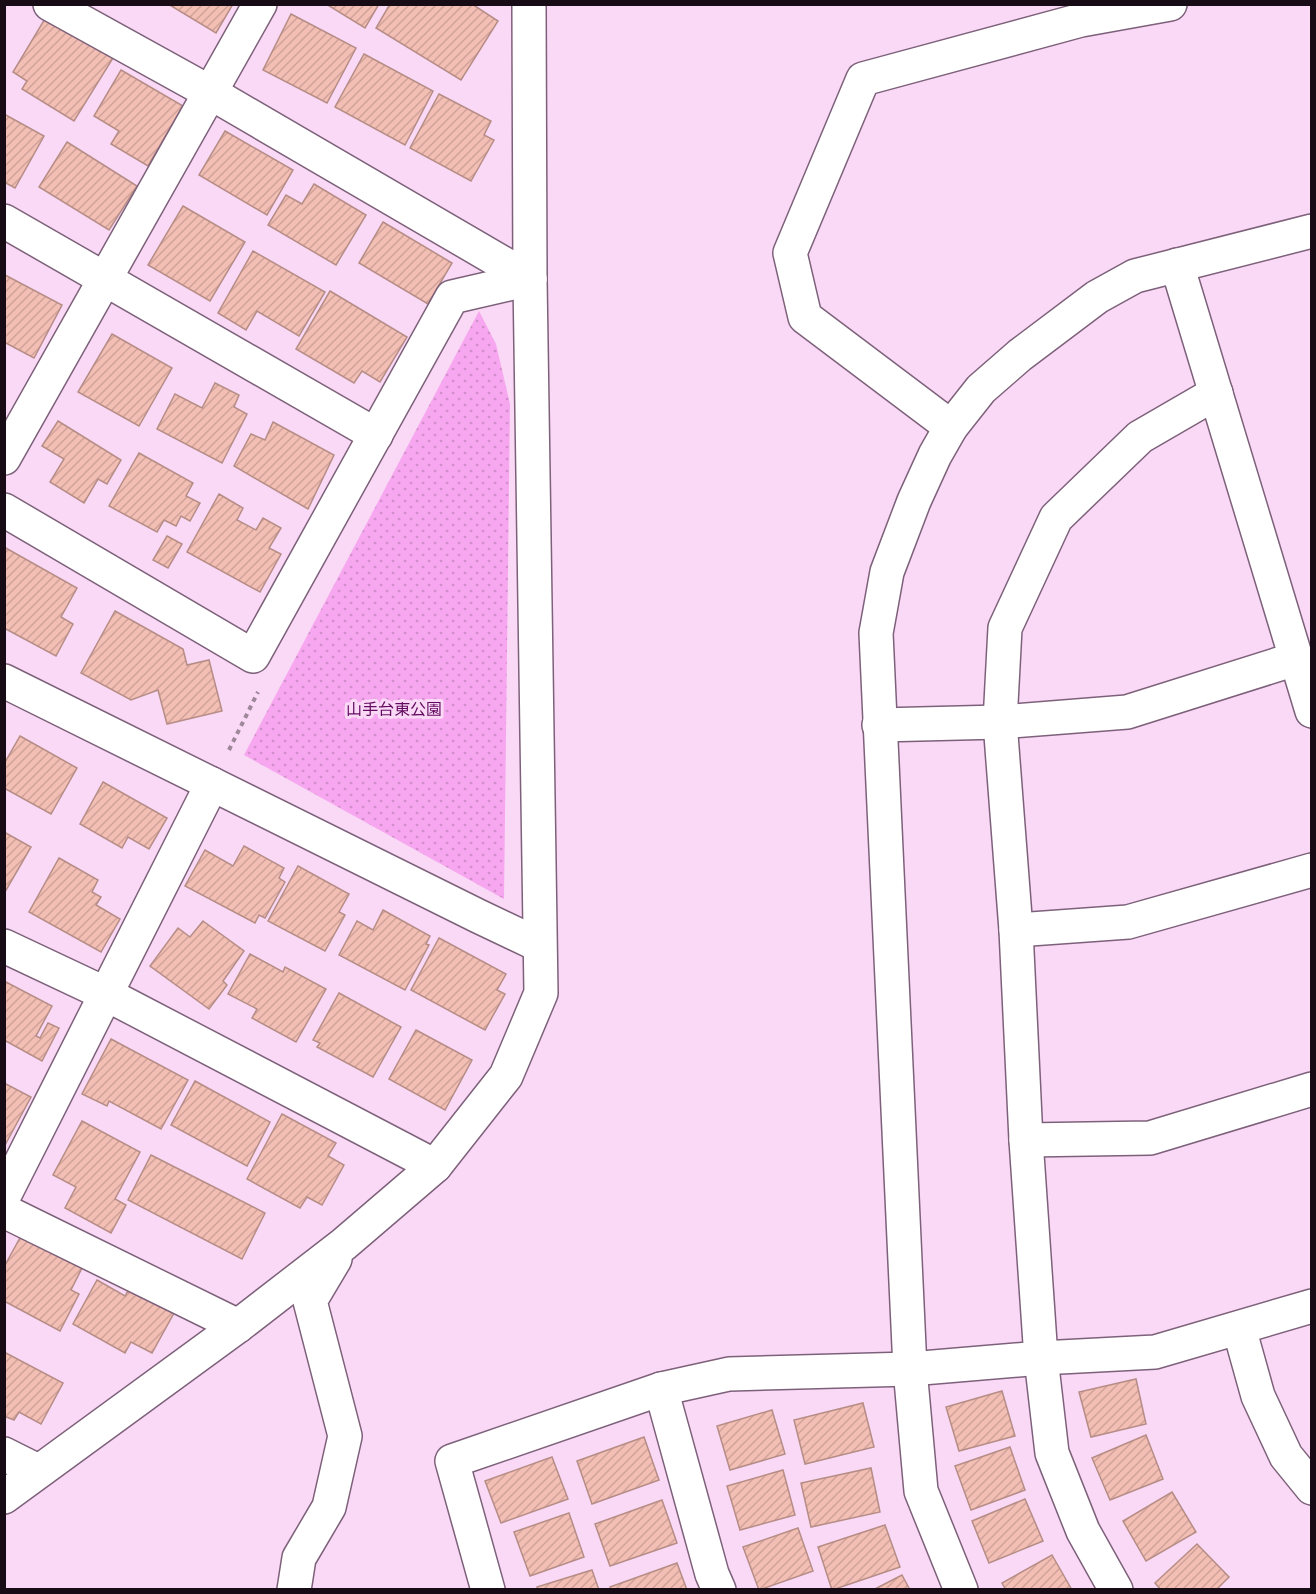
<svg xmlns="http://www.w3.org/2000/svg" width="1316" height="1594" viewBox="0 0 1316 1594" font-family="'Work Sans','Noto Sans JP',sans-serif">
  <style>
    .grass { fill: url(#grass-dots) }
    .building { fill: url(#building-hatch); stroke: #b68d86; stroke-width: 1.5 }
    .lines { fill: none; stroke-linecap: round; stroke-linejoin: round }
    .minor-casing { stroke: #7d617a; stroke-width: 36 }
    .path { stroke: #9e869b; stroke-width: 4; stroke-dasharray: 4.5 4.5; stroke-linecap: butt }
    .minor { stroke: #fff; stroke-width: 33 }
    .labels { text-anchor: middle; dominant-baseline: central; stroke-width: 6; stroke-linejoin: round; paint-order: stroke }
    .park-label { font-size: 16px; fill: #63095f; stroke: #f9d9f5 }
  </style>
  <defs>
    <pattern id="grass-dots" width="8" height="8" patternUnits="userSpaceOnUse" patternTransform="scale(1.5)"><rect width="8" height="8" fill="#f7a7ef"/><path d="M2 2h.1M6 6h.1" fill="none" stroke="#d38fcc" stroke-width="1.8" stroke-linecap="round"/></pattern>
    <pattern id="building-hatch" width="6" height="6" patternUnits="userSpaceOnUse" patternTransform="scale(1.5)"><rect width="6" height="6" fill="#f3beb4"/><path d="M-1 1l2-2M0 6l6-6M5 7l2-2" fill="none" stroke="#d0a29a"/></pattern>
  </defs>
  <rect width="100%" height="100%" fill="#f9d9f5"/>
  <polygon class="grass" points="479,311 496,344 510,404 504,899 244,755"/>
  <g class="building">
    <polygon points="168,4 233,4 216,33"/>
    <polygon points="326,4 379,4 365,28"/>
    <polygon points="390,4 472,4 498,21 461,80 376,28"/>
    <polygon points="291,14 356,48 327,103 263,70"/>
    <polygon points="46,17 113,58 74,121 22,89 27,81 13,72"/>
    <polygon points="364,54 433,91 405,145 335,107"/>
    <polygon points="121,70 183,106 148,166 111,144 119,131 94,116"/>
    <polygon points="439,94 491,121 484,135 494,140 471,181 410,148"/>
    <polygon points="4,114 44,136 15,188 4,182"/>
    <polygon points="225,131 293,170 267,215 199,175"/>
    <polygon points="67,142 137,186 109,230 39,187"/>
    <polygon points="314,184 366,215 336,265 268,225 286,195 302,204"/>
    <polygon points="183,206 245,242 210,301 148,265"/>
    <polygon points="383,222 452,263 428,304 359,263"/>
    <polygon points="253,251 325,292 299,336 257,311 246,330 218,313"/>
    <polygon points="5,275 62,305 34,358 4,342"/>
    <polygon points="330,291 407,337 380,382 362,371 354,383 296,349"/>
    <polygon points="112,334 172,368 139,426 78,392"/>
    <polygon points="215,383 239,395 234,407 247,414 222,463 157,429 175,394 202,408"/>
    <polygon points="58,421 121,460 107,484 98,479 84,503 50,482 64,459 42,446"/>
    <polygon points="273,422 334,455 308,509 234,466 251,434 265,440"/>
    <polygon points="139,453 193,483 186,496 200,503 190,521 181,516 176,526 164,520 157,532 109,506"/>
    <polygon points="219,494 243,508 237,520 256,530 263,518 281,528 269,548 281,554 260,592 187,552"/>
    <polygon points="167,536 182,544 168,568 153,560"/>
    <polygon points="4,547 77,588 61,617 73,624 56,656 4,628"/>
    <polygon points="115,611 183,649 187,665 209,660 222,711 167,724 158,690 131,700 81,673"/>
    <polygon points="20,736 77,768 51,814 4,788 4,764"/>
    <polygon points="103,782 167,818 149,849 128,837 122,848 80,824"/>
    <polygon points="4,832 31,847 5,892 4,892"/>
    <polygon points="244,846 284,868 279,878 285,882 265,918 259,915 255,923 185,886 205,850 233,866"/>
    <polygon points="59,858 98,880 92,892 101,897 96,905 120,919 101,952 29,912"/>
    <polygon points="298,866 349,894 339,912 345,915 325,951 268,921"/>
    <polygon points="383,910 430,936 426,944 429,945 405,990 339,955 357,921 373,930"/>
    <polygon points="203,921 244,951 223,981 227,985 209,1009 150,966 178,928 190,937"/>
    <polygon points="439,938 506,974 497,990 505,994 485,1030 411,990"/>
    <polygon points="250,954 283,972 285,967 326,989 296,1042 252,1018 257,1009 228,994"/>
    <polygon points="4,981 52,1006 36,1036 40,1038 48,1023 59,1028 42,1061 4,1040"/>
    <polygon points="339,993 401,1027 373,1077 317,1047 320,1043 313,1040"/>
    <polygon points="416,1030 472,1060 445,1110 389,1079"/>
    <polygon points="111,1039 188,1080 161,1129 109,1101 107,1106 82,1094"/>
    <polygon points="195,1081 270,1122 247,1166 171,1125"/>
    <polygon points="4,1083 31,1097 4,1147"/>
    <polygon points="282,1114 336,1143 328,1156 344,1165 322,1205 307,1197 300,1208 247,1179"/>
    <polygon points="82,1121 140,1152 115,1199 126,1205 111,1233 65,1208 76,1187 53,1175"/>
    <polygon points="151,1155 265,1213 242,1259 128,1200"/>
    <polygon points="21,1236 82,1268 71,1290 79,1294 60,1331 4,1301 4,1267"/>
    <polygon points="97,1280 125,1296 129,1289 174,1313 152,1353 131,1342 125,1353 73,1324"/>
    <polygon points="4,1352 63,1383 41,1424 19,1412 14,1420 4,1416"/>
    <polygon points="1136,1379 1146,1424 1091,1437 1079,1392"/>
    <polygon points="1002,1391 1015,1436 959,1451 946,1407"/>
    <polygon points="863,1403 874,1447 805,1464 794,1420"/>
    <polygon points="772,1410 785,1454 730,1470 717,1426"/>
    <polygon points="1146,1435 1163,1479 1110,1500 1092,1458"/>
    <polygon points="644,1437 659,1480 592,1504 577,1461"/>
    <polygon points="1010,1447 1025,1490 971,1510 955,1466"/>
    <polygon points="552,1457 568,1499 501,1523 485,1481"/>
    <polygon points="871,1468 880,1512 811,1527 801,1483"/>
    <polygon points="783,1470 795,1515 740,1530 727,1486"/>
    <polygon points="1172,1492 1196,1532 1146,1561 1123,1521"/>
    <polygon points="1025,1499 1043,1541 989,1563 972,1521"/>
    <polygon points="662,1500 677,1543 610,1566 595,1524"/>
    <polygon points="569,1513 584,1557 530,1576 514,1532"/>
    <polygon points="885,1525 900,1567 832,1590 818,1547"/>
    <polygon points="798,1528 813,1571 759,1590 743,1547"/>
    <polygon points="1197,1544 1229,1577 1216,1590 1161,1590 1155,1583"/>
    <polygon points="1052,1555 1072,1590 1006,1590 1002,1583"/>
    <polygon points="677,1563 687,1590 611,1590 610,1587"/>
    <polygon points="592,1570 599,1590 538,1590 537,1587"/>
    <polygon points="902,1575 910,1590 873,1590"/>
  </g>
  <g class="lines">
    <defs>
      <g id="minor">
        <polyline points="50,4 211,93 530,279"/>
        <polyline points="4,221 376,435"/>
        <polyline points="1177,265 1312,711"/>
        <polyline points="951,427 805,317 790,253 863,79 1081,20 1170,4"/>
        <polyline points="4,458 260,4"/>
        <polyline points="4,510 253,656 452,297 530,279"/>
        <polyline points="4,681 478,916 539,945"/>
        <polyline points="879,725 1000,722 1127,712 1295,659"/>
        <polyline points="1016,930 1128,922 1312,870"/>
        <polyline points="4,946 106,994 435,1166"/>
        <polyline points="1026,1140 1150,1138 1312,1089"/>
        <polyline points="4,1196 212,784"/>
        <polyline points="4,1211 238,1326"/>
        <polyline points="1239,1328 1258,1396 1286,1456 1312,1488"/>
        <polyline points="661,1389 712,1574 719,1590"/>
        <polyline points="4,1454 38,1471"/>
        <polyline points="4,1497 238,1326 344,1244 435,1166 506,1076 541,993 530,279 529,4"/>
        <polyline points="294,1590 299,1558 329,1507 345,1436 310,1301 335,1259"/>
        <polyline points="488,1590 452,1461 661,1389 729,1374 910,1369 1041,1358 1155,1352 1312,1306"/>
        <polyline points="961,1590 921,1491 910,1369 876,633 887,572 914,501 935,455 951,427 981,389 1020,355 1097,297 1135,276 1312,231"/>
        <polyline points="1116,1590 1083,1531 1052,1453 1041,1358 1026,1140 1016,930 1000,722 1005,628 1056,518 1140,437 1216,393"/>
      </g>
    </defs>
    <use href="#minor" class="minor-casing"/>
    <polyline class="path" points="229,750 258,692"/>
    <use href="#minor" class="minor"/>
  </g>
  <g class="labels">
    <g class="park-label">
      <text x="394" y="709">山手台東公園</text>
    </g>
  </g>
  <rect width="1316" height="1594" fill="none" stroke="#170c16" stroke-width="12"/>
</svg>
